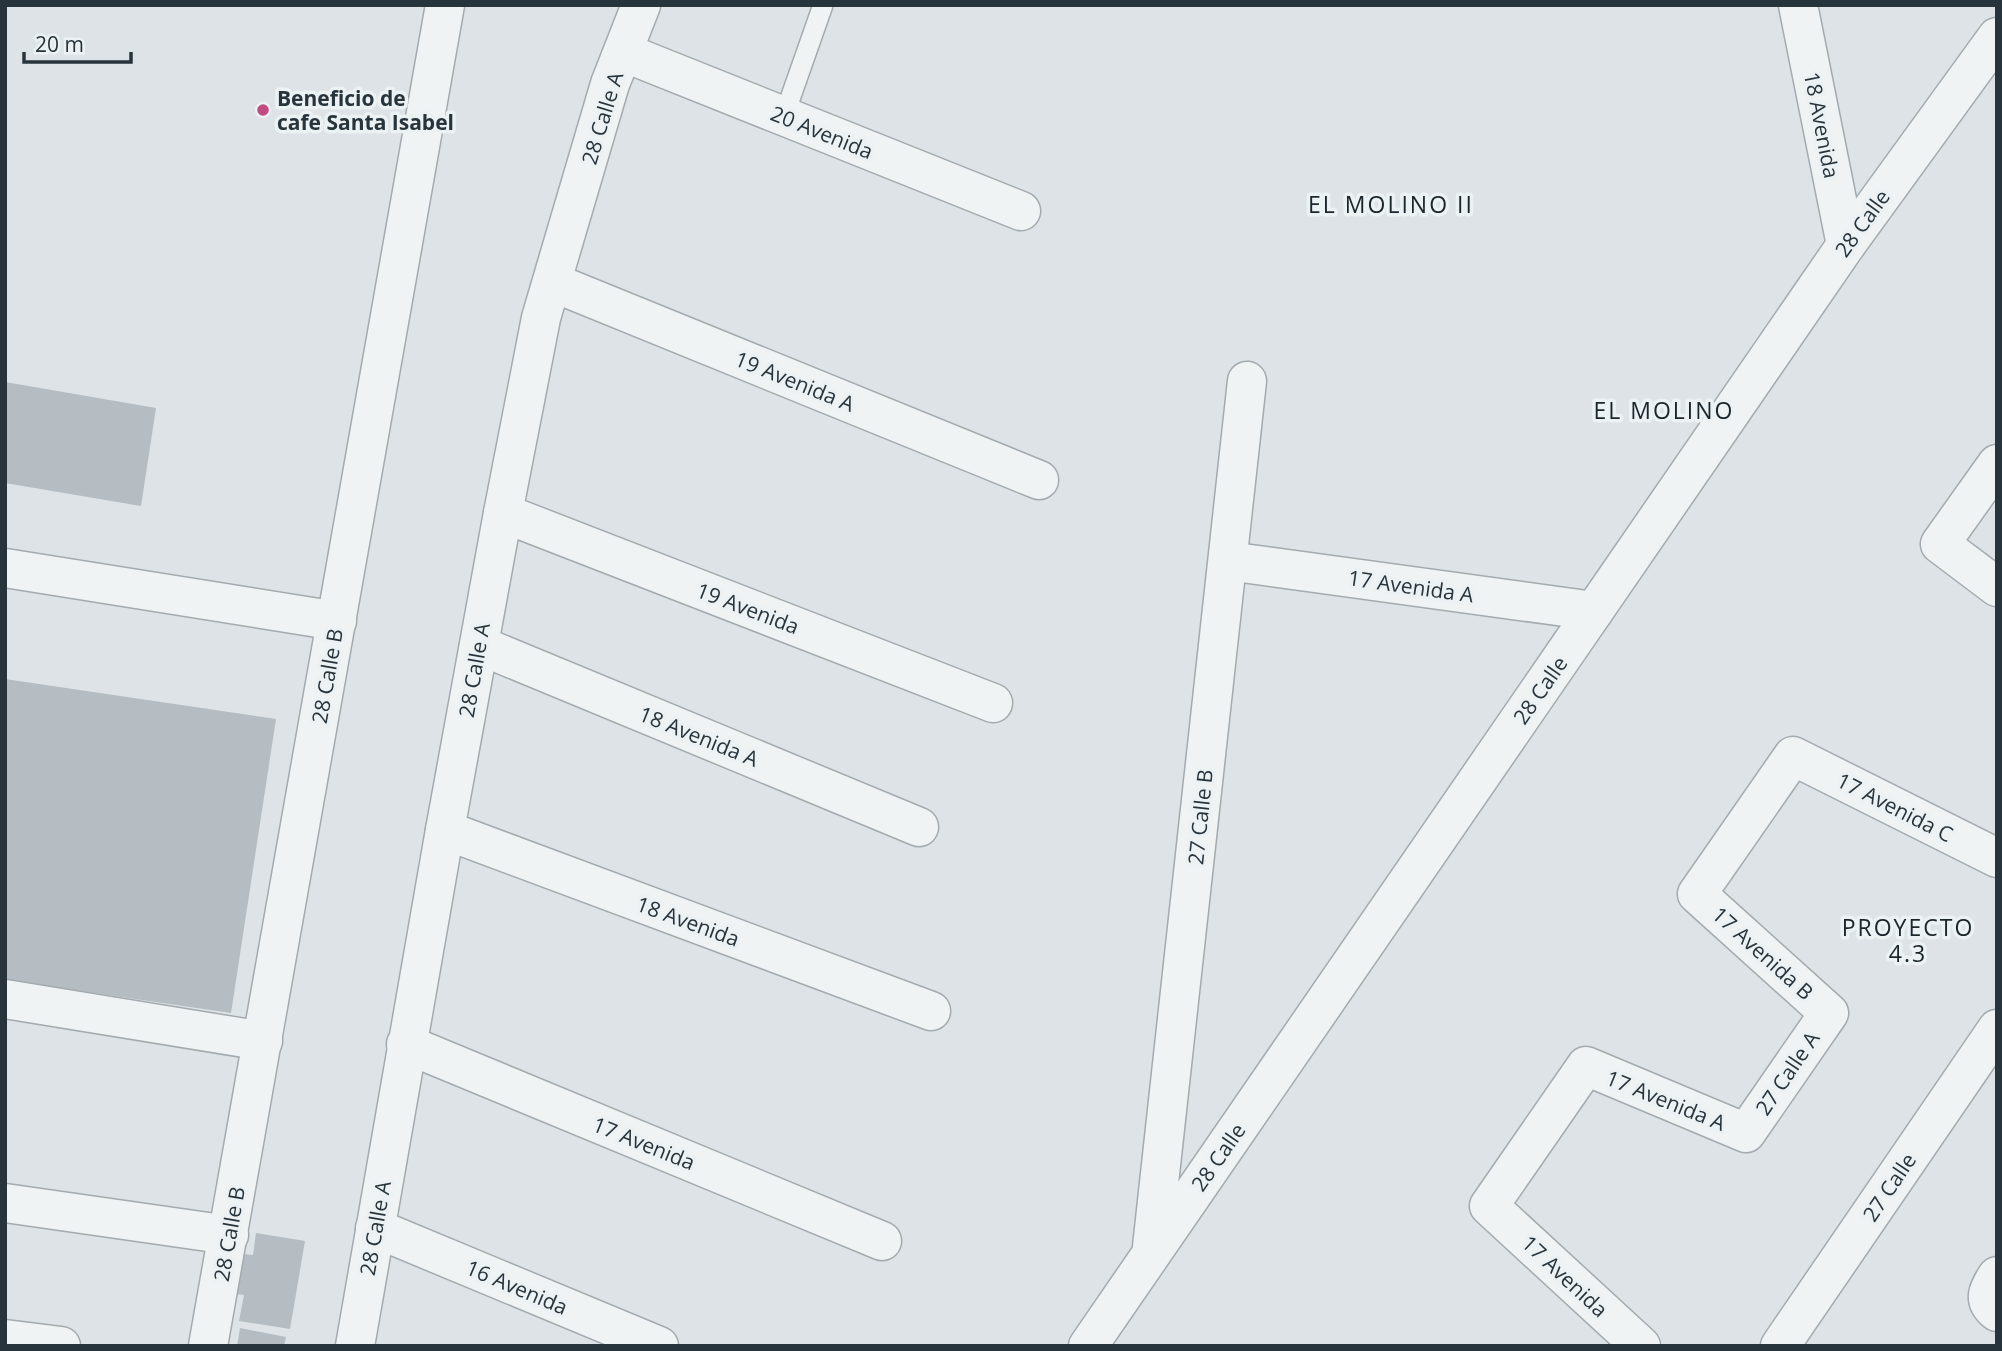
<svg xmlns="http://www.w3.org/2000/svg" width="2002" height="1351" viewBox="0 0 2002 1351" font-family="'Open Sans',sans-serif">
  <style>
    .building { fill: #b5bdc2 }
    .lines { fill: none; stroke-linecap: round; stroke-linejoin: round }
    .service-casing { stroke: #a3abaf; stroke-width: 22 }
    .minor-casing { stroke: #a3abaf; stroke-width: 41 }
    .service { stroke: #eff3f4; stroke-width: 19 }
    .minor { stroke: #eff3f4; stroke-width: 38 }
    .poi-dot { fill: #c24b7f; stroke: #ecf1f4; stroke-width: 2.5 }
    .labels { text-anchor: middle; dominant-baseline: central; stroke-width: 7; stroke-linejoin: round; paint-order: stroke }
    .poi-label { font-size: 21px; font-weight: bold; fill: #28343b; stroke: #ecf1f4; text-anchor: start }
    .street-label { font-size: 21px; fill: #28343b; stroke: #ecf1f4 }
    .neighbourhood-label { font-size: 23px; letter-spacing: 2px; fill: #1a252c; stroke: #ecf1f4 }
  </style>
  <rect width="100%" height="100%" fill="#dde3e6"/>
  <g class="building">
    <polygon points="5,382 156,408 141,506 5,483"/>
    <polygon points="5,679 276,719 231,1013 5,980"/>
    <polygon points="256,1233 305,1241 290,1329 239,1321 244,1295 228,1293 235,1253 253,1255"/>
    <polygon points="240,1328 286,1337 284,1346 237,1346"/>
  </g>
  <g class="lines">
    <defs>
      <polyline id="service" points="784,116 823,5"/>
      <g id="minor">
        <polyline points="1798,5 1846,245"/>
        <polyline points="623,52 1021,211"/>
        <polyline points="552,282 1039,480"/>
        <polyline points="1997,464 1940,544 1997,587"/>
        <polyline points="503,513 993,703"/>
        <polyline points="1228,561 1594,611"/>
        <polyline points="5,568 337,621"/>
        <polyline points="479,645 919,827"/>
        <polyline points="445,830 931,1011"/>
        <polyline points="5,999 263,1041"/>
        <polyline points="406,1044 882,1241"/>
        <polyline points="5,1203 229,1235"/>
        <polyline points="375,1228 659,1346"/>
        <polyline points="1152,1247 1247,381"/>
        <path d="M1997,1276C1988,1290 1982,1300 1997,1312"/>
        <polyline points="5,1339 61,1346"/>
        <polyline points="208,1346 445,5"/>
        <polyline points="355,1346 445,830 503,513 541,318 610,84 641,5"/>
        <polyline points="1088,1346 1846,245 1997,37"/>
        <polyline points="1641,1346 1489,1206 1586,1066 1746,1133 1829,1013 1697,894 1793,756 1997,858"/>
        <polyline points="1780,1346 1997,1029"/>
      </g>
    </defs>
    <use href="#service" class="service-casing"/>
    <use href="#minor" class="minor-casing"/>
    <use href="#service" class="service"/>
    <use href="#minor" class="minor"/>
  </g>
  <circle class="poi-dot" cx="263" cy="110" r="7"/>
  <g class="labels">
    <g class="poi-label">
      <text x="277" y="98">Beneficio de<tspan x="277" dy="24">cafe Santa Isabel</tspan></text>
    </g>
    <g class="street-label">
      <text transform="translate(602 118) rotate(-73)">28 Calle A</text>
      <text transform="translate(1822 125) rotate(79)">18 Avenida</text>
      <text transform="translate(822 132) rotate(22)">20 Avenida</text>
      <text transform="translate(1862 223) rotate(-54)">28 Calle</text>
      <text transform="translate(795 381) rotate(22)">19 Avenida A</text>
      <text transform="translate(1411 586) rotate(8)">17 Avenida A</text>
      <text transform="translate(748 608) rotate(21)">19 Avenida</text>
      <text transform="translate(474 670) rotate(-80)">28 Calle A</text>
      <text transform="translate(327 676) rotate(-80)">28 Calle B</text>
      <text transform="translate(1540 690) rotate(-55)">28 Calle</text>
      <text transform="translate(699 736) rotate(22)">18 Avenida A</text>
      <text transform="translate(1895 807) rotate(27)">17 Avenida C</text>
      <text transform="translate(1200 817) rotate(-84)">27 Calle B</text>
      <text transform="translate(688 921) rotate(20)">18 Avenida</text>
      <text transform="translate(1763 953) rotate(42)">17 Avenida B</text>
      <text transform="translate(1787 1073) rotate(-56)">27 Calle A</text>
      <text transform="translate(1666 1100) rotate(22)">17 Avenida A</text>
      <text transform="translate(644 1143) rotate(22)">17 Avenida</text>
      <text transform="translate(1218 1157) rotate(-55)">28 Calle</text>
      <text transform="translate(1889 1187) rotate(-56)">27 Calle</text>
      <text transform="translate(375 1228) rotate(-80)">28 Calle A</text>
      <text transform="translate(229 1234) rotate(-80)">28 Calle B</text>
      <text transform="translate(1565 1276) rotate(43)">17 Avenida</text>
      <text transform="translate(517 1287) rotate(23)">16 Avenida</text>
    </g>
    <g class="neighbourhood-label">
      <text x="1391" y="204">EL MOLINO II</text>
      <text x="1664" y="410">EL MOLINO</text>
      <text x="1908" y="927">PROYECTO<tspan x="1908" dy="26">4.3</tspan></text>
    </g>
  </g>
  <rect width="2002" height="1351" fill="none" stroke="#28343b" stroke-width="14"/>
  <path d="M24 52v10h107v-10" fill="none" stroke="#28343b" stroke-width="3.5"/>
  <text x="35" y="52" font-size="21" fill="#28343b" stroke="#ecf1f4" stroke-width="5" paint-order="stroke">20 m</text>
</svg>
